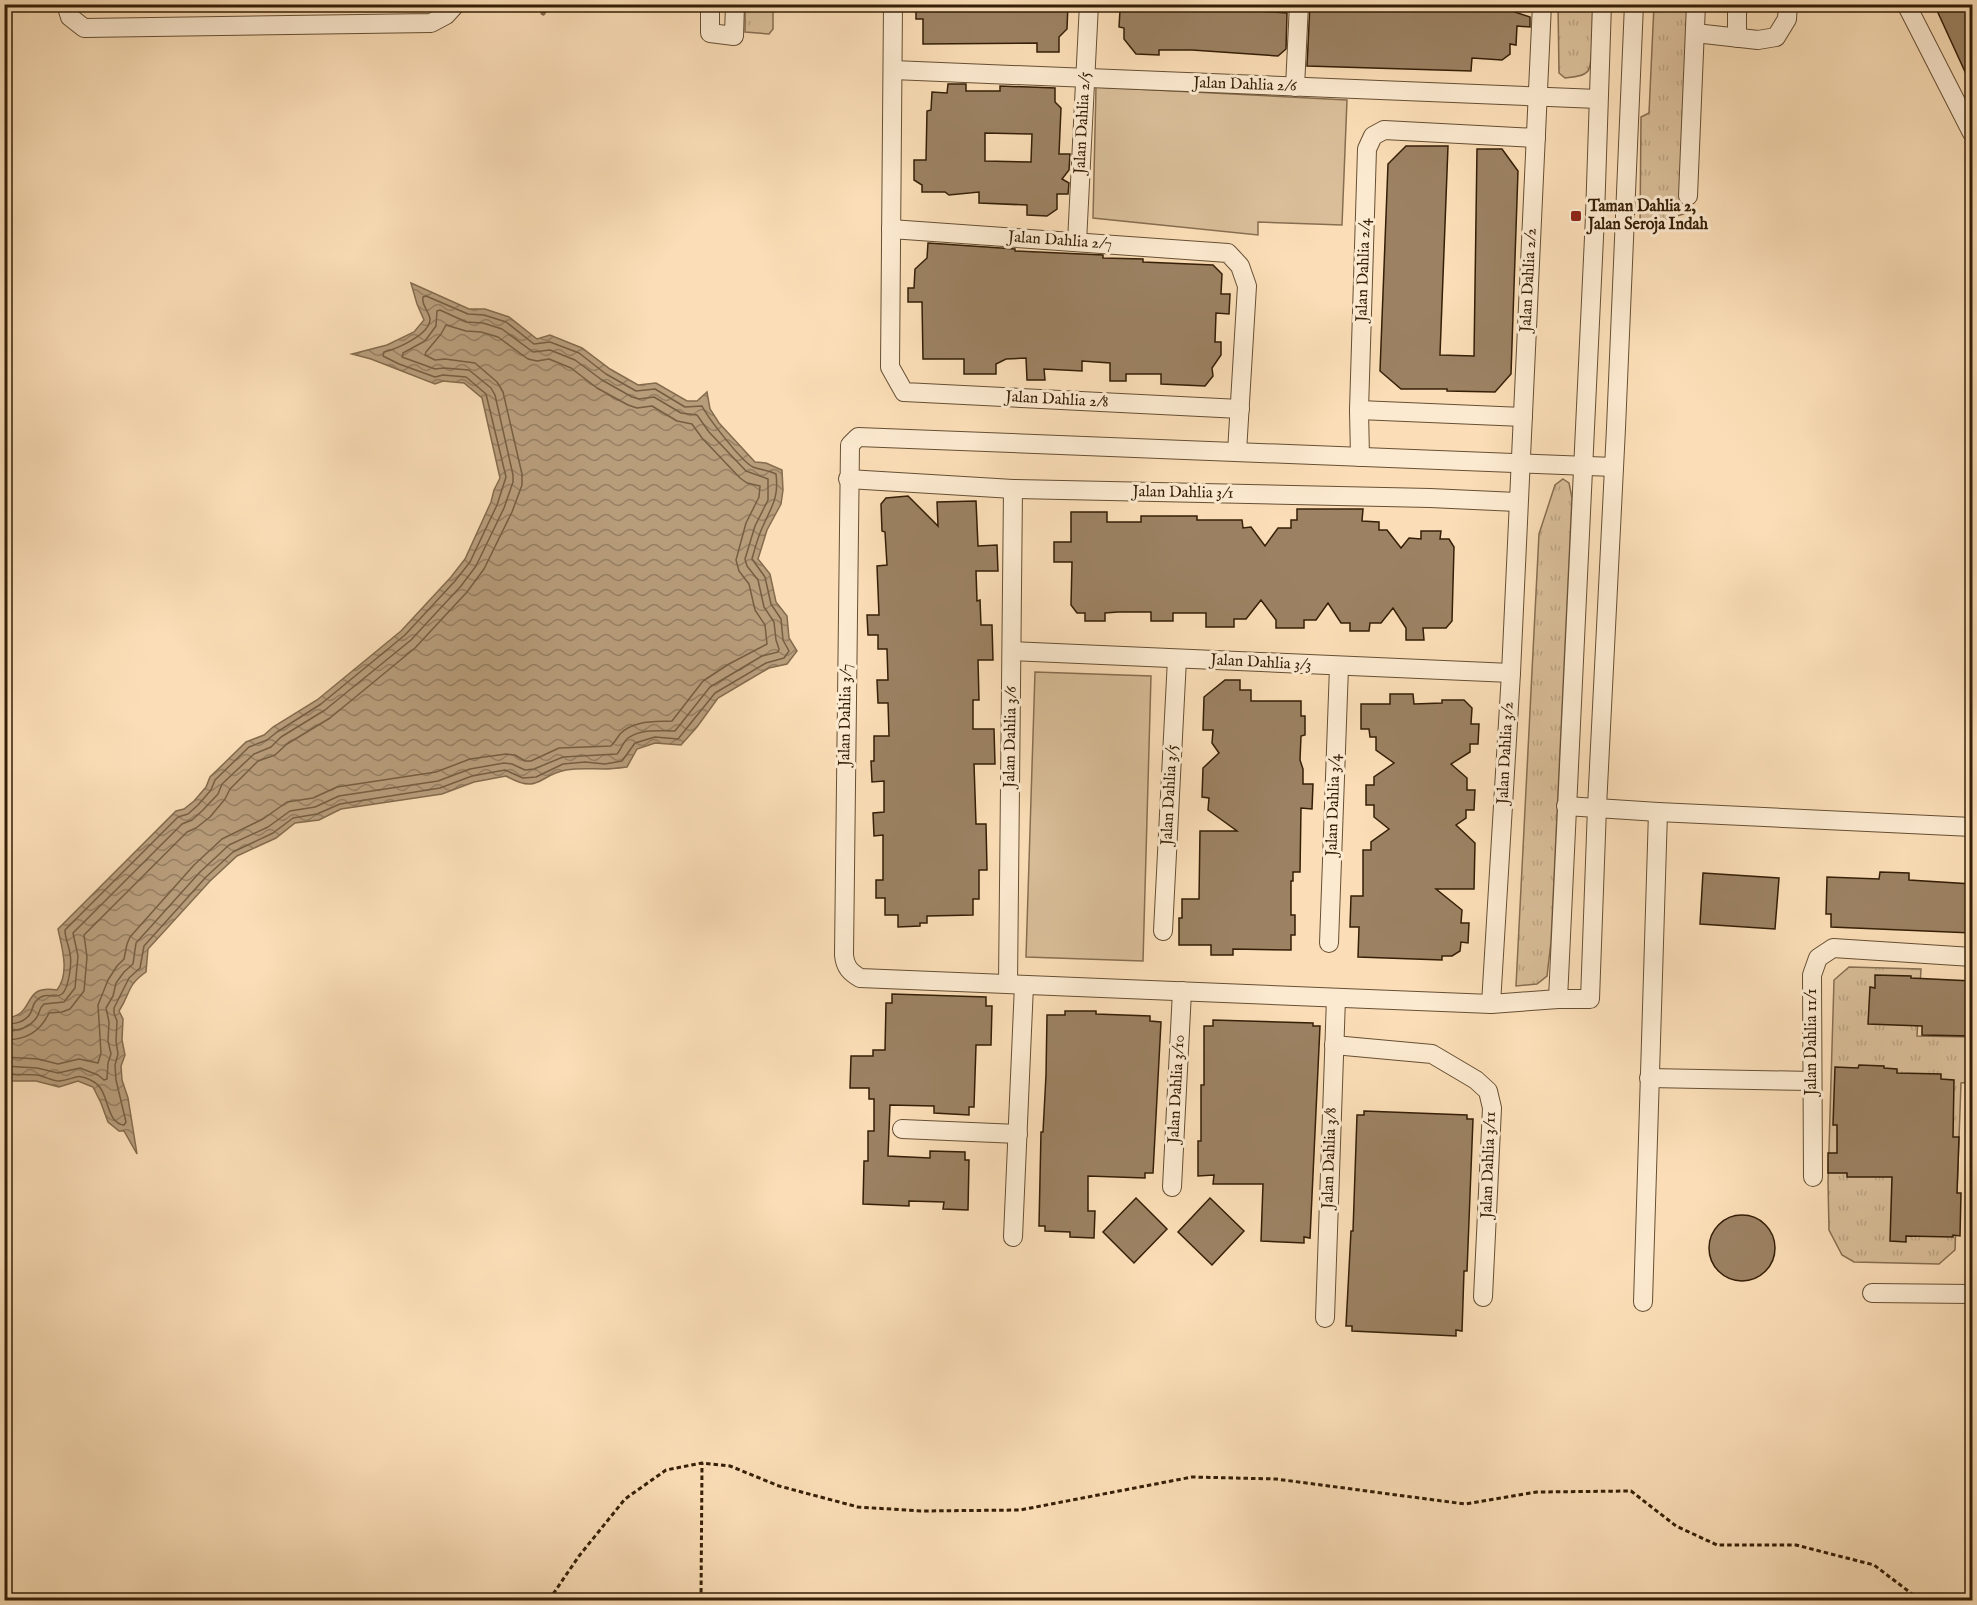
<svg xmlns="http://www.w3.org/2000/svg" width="1977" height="1605" viewBox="0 0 1977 1605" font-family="'IM FELL English',serif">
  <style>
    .grass { fill: url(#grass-tufts); stroke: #876e50; stroke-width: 1.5 }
    .pitch { fill: #d9be99; stroke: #876e50; stroke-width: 1.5 }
    .water { fill: url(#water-waves); stroke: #846b4d; stroke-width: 1.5 }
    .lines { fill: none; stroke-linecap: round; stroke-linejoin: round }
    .shore { stroke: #765e41; stroke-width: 1.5 }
    .stream { stroke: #846b4d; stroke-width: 5 }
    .building { fill: #9c8263; stroke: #351f07; stroke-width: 1.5; fill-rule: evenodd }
    .minor-casing { stroke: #664f33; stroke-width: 20 }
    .path { stroke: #351f07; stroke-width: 3; stroke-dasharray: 4.5 3; stroke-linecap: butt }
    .minor { stroke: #fcead0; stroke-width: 18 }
    .poi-dot { fill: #8f2418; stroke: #fcead0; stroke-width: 2 }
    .labels { text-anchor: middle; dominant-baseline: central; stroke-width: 6; stroke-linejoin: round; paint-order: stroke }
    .street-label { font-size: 16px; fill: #351f07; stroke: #fcead0 }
    .poi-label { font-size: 16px; font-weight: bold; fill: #351f07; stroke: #fcead0; text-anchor: start }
  </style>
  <defs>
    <pattern id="grass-tufts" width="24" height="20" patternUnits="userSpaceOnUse" patternTransform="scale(1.5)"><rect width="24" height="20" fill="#d9be99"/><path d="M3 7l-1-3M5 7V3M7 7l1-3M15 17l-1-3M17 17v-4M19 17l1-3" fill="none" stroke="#bba382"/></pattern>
    <pattern id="water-waves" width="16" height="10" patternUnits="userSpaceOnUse" patternTransform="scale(1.5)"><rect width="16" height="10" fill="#b89d7b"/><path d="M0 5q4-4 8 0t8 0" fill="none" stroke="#967f63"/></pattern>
  </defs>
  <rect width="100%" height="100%" fill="#fbdeb7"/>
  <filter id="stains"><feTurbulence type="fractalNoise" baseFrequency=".00333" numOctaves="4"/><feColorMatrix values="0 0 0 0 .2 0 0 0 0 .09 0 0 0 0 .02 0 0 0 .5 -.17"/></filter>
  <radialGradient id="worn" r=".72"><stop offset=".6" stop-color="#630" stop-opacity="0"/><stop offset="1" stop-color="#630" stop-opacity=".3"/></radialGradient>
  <g class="grass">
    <polygon points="745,5 773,5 773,29 769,34 745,32"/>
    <path d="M1558,5H1593C1592,17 1594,63 1588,71C1583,77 1572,77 1565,78L1559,73Z"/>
    <polygon points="1654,5 1691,5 1684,214 1640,227 1641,117 1649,113"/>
    <polygon points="1563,479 1569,483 1572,498 1551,942 1547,976 1537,984 1516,986 1539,534 1555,485"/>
    <polygon points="1849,967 1921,969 1917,1036 1972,1037 1972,1082 1961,1083 1955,1250 1939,1264 1854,1262 1842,1255 1829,1230 1828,1182 1834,980"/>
  </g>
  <g class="pitch">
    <polygon points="1096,87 1347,100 1342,225 1258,222 1258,235 1093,218"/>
    <polygon points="1035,672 1151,676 1143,961 1026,957"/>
  </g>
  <path class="water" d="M411,283L469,309H485L509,317L537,339L550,335L582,348L610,369L638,385L656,383L687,401H697L707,392L710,409L719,423L755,462L766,463L782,470L783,490L781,504L767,530L758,559L770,574L776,602L787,616L789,638L797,651L787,664L769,668L718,698L697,727L681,745L655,743L637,749L627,767C619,768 611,769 604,769C591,769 579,768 566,770C538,775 540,795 506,776L474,782L442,794L341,809L319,820L295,823L276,838L237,856L210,881L148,949L146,972C126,986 131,993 119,1011L123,1019L122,1040L125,1055L121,1066L122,1080L128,1098L137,1154L124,1131H119L108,1122L101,1103L93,1087L78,1081L59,1087L36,1081H10L5,1079V1018C38,1016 19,984 57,990C70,973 62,948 58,929L176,811L184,809L194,801L206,787L210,777L246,742L264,735L273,727L317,700L401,631L451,577L465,559L491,502L494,490L500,478L482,398L464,383L443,381L435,384L371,359L352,354L387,345L414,332L424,320L417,304Z"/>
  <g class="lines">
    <g class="shore">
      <path d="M4,1024C14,1024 24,1023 30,1014C33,1010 32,1005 36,1001C46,990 54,1000 62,994C69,988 72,962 70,954C69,946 65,938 65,930L178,817L188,814L198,805L211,790L215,780L249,747L267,740L277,732L321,704L405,635L455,581L470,562L497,505L506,477L486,394L466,377L443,375L435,377L399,364L383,356L384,352C396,349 430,335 430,319C429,311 421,305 423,297L426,296L468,314L484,315L506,322L534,344L550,342L579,353L606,374L636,391L655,389L685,407L702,406C708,418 742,462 753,467C760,470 766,469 776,474C779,497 772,506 763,526C758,536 755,548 752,559L765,577L771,604L781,619L783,640L789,651L784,658L766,663L715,693L678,739L655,737L635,743L622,761L605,764L585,762L563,764L536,777L523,778L505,770L472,776L440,788L340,804L317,814L293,818L273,833L233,852L206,877L144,946L140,968L129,978L114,1008V1013L117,1021L116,1041L118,1054L115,1065L116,1080L126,1122L124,1125C105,1123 110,1091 94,1082C76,1071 75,1080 59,1081C52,1081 44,1076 37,1075C26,1074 15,1075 4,1074"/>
      <path d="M4,1031C17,1031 29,1029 37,1017C40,1012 39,1008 44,1004L64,1002L75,988L78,956L73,933L182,824L192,820L203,810L218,794L222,784L254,754L271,747L281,737L325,710L411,640L461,586L476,566L504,508L513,482V475L495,395L491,388L469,370L444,368L435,369L402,357L403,353L425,341L436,326L437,311L440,310L466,322L483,323L502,329L533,352L550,350L575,360L602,380L632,397L639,399L654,397L681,413L697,415L709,432L746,471L768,479V500L755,526L745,559L747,566L758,580L764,607L774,622L776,640L779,649L778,652L762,656L710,687L675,731C660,731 642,728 628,738C623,742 621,750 617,754L563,757L534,769L525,770L512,764L504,763L470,769L438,781L339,796L315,807L290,811L268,827L229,845L200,872L136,943L133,964L124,972L116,983L113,996L106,1008L109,1022L108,1041L111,1054L108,1063L107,1079L104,1080L98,1075L80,1068L58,1073L37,1068L4,1066"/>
      <path d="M4,1040C26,1040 40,1032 49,1013L62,1012L70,1009L84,991L87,957L84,935L187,832L196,828L210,817L225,799L230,789L258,761L275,755L287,744L330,718L415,648L467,592L484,569L512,512L522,485V474L503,392L497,382L475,363L445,359L435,360L425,355L426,352L441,334L446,325L466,331L481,332L498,337L528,359L537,361L549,359L571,368L597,388L628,405L637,408L652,406L677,421L692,424L702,438L740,478L747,483L760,486L759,497L746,523L736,560L739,571L749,584L755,610L765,625L767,644L729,664L703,681L672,721C655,722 633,720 620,734C617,738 615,742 611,746L559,748L531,761H525L515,755L506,754L470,759L436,772L337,787L313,798L287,802L263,819L222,839L194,865L130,937L127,944L124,959L117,966L108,980L98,1005L101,1053L98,1063L79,1059L58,1064L38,1059L4,1057"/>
    </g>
    <polyline class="stream" points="543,13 549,4"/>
  </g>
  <g class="building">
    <polygon points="916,4 1068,4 1067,29 1059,37 1059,52 1037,52 1037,43 923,44 923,19 916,19"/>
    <polygon points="1129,4 1162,4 1287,13 1286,49 1278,56 1192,50 1159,50 1159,55 1136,54 1124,39 1124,28 1119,27 1120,10 1128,11"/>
    <polygon points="1310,4 1354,4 1512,11 1530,17 1530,27 1517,26 1516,45 1510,44 1510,54 1502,60 1472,58 1471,71 1307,66"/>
    <polygon points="1934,4 1972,4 1972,87"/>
    <path d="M948,84H966V91H1000V86L1055,88V102L1061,108L1059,154H1070L1069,170L1062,179L1069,183L1068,194H1057V209L1047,216L1027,215V205L979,203V192L949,195L945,192H922V185L914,180V160H926L927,111L931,110L932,92L947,93ZM985,133L1032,134L1031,162L985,161Z"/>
    <polygon points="1406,146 1448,146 1440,355 1474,356 1477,149 1502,149 1518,171 1511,374 1495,392 1447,391 1447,389 1401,389 1380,371 1388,164"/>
    <polygon points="928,243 1015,249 1015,251 1103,255 1103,258 1143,259 1143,262 1213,265 1222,274 1221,294 1230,294 1229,314 1216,313 1215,342 1221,342 1221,355 1212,368 1213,376 1205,386 1161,384 1161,374 1126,374 1126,381 1110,381 1110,363 1082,361 1082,371 1044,369 1045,380 1027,380 1026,358 1006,359 996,364 996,374 964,374 964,359 923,359 922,302 908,302 908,288 914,288 915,269 927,258"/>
    <polygon points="908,496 938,526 937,502 976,501 978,546 997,545 998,571 976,571 977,601 980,600 981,625 992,625 993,660 978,660 979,700 973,700 973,729 994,729 995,764 974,764 976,824 986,824 987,870 979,870 979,899 973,899 973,915 927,916 927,923 920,923 920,926 898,927 898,915 885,915 885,898 876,898 876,880 883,880 883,835 874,836 873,813 884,812 884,781 872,782 871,761 874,761 874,736 889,736 888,703 878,703 877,680 888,680 887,649 878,649 878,635 868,635 867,615 879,615 877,566 887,565 885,532 882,531 881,504 886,498"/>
    <polygon points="1297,509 1363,509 1362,521 1379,522 1379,530 1387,530 1401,548 1409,538 1421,539 1421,531 1441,531 1440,539 1449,539 1454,547 1452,621 1446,628 1423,628 1424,640 1406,640 1406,628 1393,608 1381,623 1370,623 1369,631 1350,631 1350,623 1341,623 1328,603 1316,620 1304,620 1304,628 1276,628 1276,620 1261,600 1246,619 1234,619 1234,627 1206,627 1206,613 1173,613 1173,621 1151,621 1151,612 1118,612 1105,613 1105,621 1085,621 1085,613 1077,613 1071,605 1072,562 1054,562 1054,542 1071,542 1071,512 1107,512 1107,522 1141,522 1141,516 1197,516 1197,520 1242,520 1243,528 1251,527 1265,546 1278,528 1291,528 1291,520 1297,520"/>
    <polygon points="1225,680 1240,680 1240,690 1251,690 1251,701 1301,701 1301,716 1305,716 1305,735 1301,736 1300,760 1303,769 1303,784 1313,784 1312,809 1301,808 1300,872 1293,872 1293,881 1291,881 1291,915 1295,915 1295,935 1291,935 1291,950 1233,949 1233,955 1211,955 1211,945 1179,945 1179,918 1182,918 1182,899 1199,899 1200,831 1237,831 1208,810 1209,798 1202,797 1203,768 1219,753 1212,743 1213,730 1203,730 1204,697"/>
    <polygon points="1390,694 1413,694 1414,704 1442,703 1442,700 1464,700 1472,708 1471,724 1479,724 1478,744 1470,744 1470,752 1451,764 1467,778 1467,790 1475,790 1474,810 1466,810 1466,818 1456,825 1475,843 1474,889 1436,889 1462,910 1461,923 1469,923 1468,943 1461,942 1460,951 1452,956 1442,956 1442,960 1358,957 1359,927 1350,927 1351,896 1363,896 1363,850 1371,850 1371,842 1389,829 1374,817 1374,805 1366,805 1366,785 1374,785 1374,777 1394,763 1376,750 1376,737 1370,737 1369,729 1361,729 1361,704 1390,704"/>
    <polygon points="1880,872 1909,873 1909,880 1972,884 1972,933 1831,927 1831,914 1826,914 1827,877 1879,879"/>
    <polygon points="1703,873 1779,878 1775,929 1700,924"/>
    <polygon points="1875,975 1911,976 1911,978 1972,981 1972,1036 1922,1035 1922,1026 1868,1024 1870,987 1875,988"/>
    <polygon points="892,994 986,997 986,1006 992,1006 991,1045 976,1045 974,1107 969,1107 969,1115 934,1113 934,1106 890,1105 888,1156 930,1158 930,1151 965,1152 965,1160 969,1160 968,1210 943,1209 944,1202 909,1201 909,1206 863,1204 864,1161 868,1161 868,1131 874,1131 874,1099 869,1099 869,1088 850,1088 851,1056 873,1056 873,1050 885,1050 886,1003 892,1003"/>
    <polygon points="1065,1011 1096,1011 1096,1014 1150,1016 1150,1021 1161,1022 1153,1173 1145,1173 1145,1178 1088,1176 1088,1211 1095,1211 1094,1238 1070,1237 1070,1232 1045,1231 1045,1226 1039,1226 1041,1132 1043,1132 1046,1075 1047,1015 1065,1015"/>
    <polygon points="1213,1020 1313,1023 1313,1026 1320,1026 1310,1238 1304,1237 1304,1243 1261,1241 1263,1184 1213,1184 1214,1175 1198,1176 1198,1141 1201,1141 1201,1085 1204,1085 1204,1026 1213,1026"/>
    <polygon points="1859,1065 1884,1066 1884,1068 1897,1069 1897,1073 1941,1074 1941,1079 1954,1080 1953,1137 1959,1137 1957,1193 1961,1193 1960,1236 1953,1235 1953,1237 1906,1236 1906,1242 1890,1241 1892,1177 1847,1177 1847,1173 1828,1173 1828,1153 1837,1153 1837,1125 1833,1125 1835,1067 1858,1068"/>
    <polygon points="1364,1111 1467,1115 1467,1119 1473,1119 1467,1271 1464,1271 1462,1331 1456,1330 1456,1336 1352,1331 1352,1326 1346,1326 1351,1231 1353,1231 1357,1115 1364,1115"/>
    <polygon points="1136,1198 1167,1229 1134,1263 1103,1232"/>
    <polygon points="1210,1198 1244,1231 1212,1265 1178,1232"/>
    <circle cx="1742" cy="1248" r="33"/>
  </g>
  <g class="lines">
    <defs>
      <g id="minor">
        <polyline points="66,4 70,17 84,28 431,23 446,15 456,4"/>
        <polyline points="710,4 710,33 734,36 735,4"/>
        <polyline points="893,4 890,367 904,392 1240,409"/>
        <polyline points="1602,4 1595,216 1558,999 1590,999 1597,807 1616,428 1634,4"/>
        <polyline points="1906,4 1972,133"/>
        <polyline points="1695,33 1758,40 1776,37 1787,19 1788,4"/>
        <polyline points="1737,38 1737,4"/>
        <polyline points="893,70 1598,99"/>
        <polyline points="1295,87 1299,4"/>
        <polyline points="1688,196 1696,4"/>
        <polyline points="891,229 1228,253 1240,266 1247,286 1237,452"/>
        <polyline points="1077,242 1089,4"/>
        <polyline points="1359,410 1523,417"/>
        <polyline points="1360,457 1359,410 1367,149 1373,136 1384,130 1536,138"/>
        <polyline points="848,479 1013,489 1430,498 1517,502"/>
        <polyline points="1012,651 1511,673"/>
        <polyline points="1566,806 1658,812 1972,827"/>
        <polyline points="1163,931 1177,659"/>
        <polyline points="1329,943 1339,667"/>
        <polyline points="1008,984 1013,489"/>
        <path d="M1558,999L1491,1004L860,978C850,972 845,967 844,955L850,445L858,437L1614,467"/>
        <polyline points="1491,1004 1511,673 1542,4"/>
        <polyline points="1334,1045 1432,1054 1476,1080 1488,1091 1492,1108 1483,1297"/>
        <polyline points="1649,1078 1812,1081"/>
        <polyline points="902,1129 1018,1134"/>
        <polyline points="1813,1177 1812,975 1818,958 1833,948 1972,957"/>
        <polyline points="1172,1187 1182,991"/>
        <polyline points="1013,1237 1024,985"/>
        <polyline points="1872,1293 1972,1294"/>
        <polyline points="1643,1302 1658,812"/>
        <polyline points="1325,1318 1336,998"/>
      </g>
    </defs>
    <use href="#minor" class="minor-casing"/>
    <g class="path">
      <polyline points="549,1600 579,1556 625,1499 666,1470 702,1463 730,1466 779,1486 858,1507 921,1511 1020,1510 1192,1477 1276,1479 1465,1504 1537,1492 1631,1491 1676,1526 1717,1545 1796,1545 1874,1565 1920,1600"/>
      <polyline points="701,1600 702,1463"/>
    </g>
    <use href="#minor" class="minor"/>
  </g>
  <rect class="poi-dot" x="1570" y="210" width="12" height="12" rx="3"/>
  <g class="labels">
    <g class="street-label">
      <text transform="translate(1245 85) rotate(2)">Jalan Dahlia 2/6</text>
      <text transform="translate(1083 123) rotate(-87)">Jalan Dahlia 2/5</text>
      <text transform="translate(1060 241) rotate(4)">Jalan Dahlia 2/7</text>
      <text transform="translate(1364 270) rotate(-88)">Jalan Dahlia 2/4</text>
      <text transform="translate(1529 280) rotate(-87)">Jalan Dahlia 2/2</text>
      <text transform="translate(1057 400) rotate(3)">Jalan Dahlia 2/8</text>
      <text transform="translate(1183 493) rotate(1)">Jalan Dahlia 3/1</text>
      <text transform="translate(1261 663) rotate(3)">Jalan Dahlia 3/3</text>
      <text transform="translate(846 715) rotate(-89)">Jalan Dahlia 3/7</text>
      <text transform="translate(1011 737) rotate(-89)">Jalan Dahlia 3/6</text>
      <text transform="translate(1506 753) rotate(-87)">Jalan Dahlia 3/2</text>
      <text transform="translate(1170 795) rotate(-87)">Jalan Dahlia 3/5</text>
      <text transform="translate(1334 805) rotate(-88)">Jalan Dahlia 3/4</text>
      <text transform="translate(1812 1042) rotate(-90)">Jalan Dahlia 11/1</text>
      <text transform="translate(1177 1089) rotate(-87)">Jalan Dahlia 3/10</text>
      <text transform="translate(1330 1158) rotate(-88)">Jalan Dahlia 3/8</text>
      <text transform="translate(1489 1165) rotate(-88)">Jalan Dahlia 3/11</text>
    </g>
    <g class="poi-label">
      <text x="1588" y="207">Taman Dahlia 2,<tspan x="1588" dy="18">Jalan Seroja Indah</tspan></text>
    </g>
  </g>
  <rect width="1977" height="1605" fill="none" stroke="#fbdeb7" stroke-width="24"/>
  <rect x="6" y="6" width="1965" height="1593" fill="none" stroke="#351f07" stroke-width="3"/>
  <rect x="12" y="12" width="1953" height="1581" fill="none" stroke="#351f07" stroke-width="1.5"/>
  <rect width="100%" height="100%" filter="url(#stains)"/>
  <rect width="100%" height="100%" fill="url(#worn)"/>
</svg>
